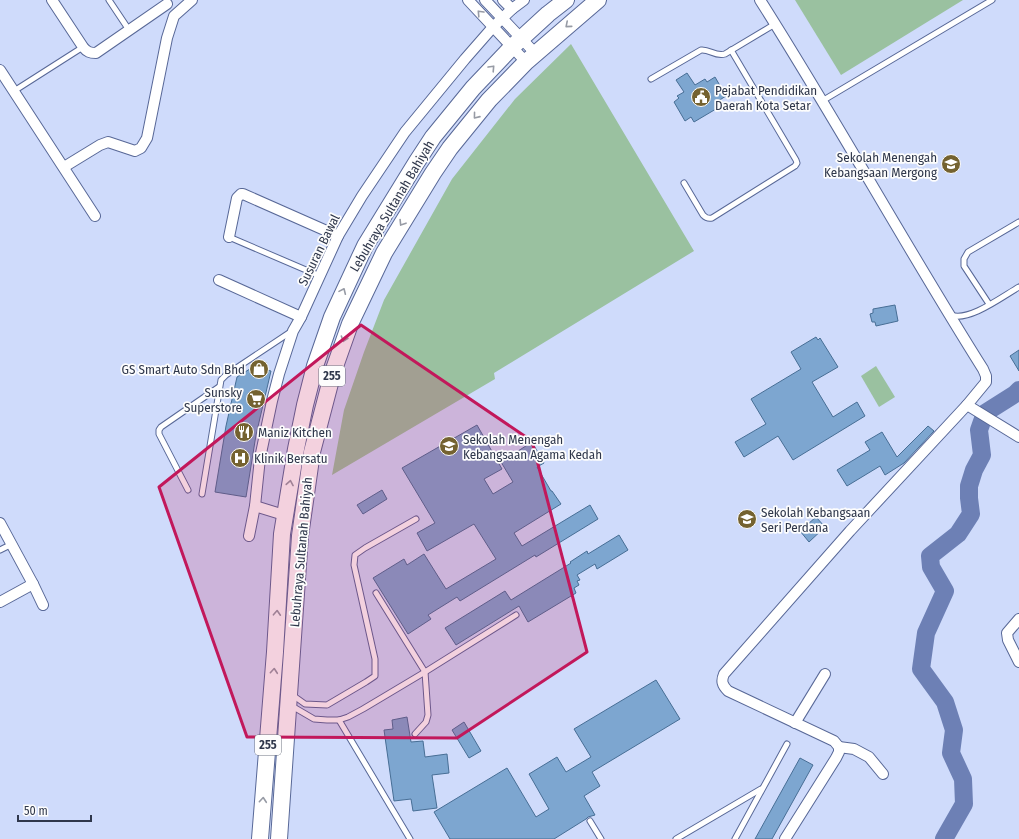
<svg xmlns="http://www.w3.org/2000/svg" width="1019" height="839" viewBox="0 0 1019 839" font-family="'Fira Sans Condensed',sans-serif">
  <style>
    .green { fill: #9ac1a0 }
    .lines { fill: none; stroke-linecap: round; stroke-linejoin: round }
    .river { stroke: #6d80b5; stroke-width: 18 }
    .building { fill: #7da6d0; stroke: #476e95 }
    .lane-casing { stroke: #586897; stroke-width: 7 }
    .street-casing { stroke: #586897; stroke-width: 12 }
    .primary-casing { stroke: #586897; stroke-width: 18 }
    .lane { stroke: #fff; stroke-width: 5 }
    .street { stroke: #fff; stroke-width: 10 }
    .primary { stroke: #fff; stroke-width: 16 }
    .oneway { stroke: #979ba5 }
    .marked { fill: #c2185b; fill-opacity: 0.2; stroke: #c2185b; stroke-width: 3; stroke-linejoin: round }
    .labels { text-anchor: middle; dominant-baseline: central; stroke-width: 3.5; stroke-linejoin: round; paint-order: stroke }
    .shield { fill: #fdfdfd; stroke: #6d7280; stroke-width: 1 }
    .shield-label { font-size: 12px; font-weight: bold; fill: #2f374b }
    .poi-label { font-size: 13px; fill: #2f374b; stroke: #fdfdfd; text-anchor: start }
    .street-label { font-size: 13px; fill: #2f374b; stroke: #fdfdfd }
  </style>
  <rect width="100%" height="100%" fill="#cfdbfb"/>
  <g class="green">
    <polygon points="795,0 963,0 841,75"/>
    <polygon points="571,44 694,251 494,373 495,379 332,475 344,410 364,352 384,300 452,179 515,99"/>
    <polygon points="876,366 895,397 879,407 861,376"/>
  </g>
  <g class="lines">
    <polyline class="river" points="944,839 964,804 963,779 951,753 954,730 945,702 921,669 926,633 945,591 931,567 930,556 958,534 971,514 969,498 969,486 974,470 982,455 979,430 985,413 1015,394 1019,390"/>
  </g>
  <g class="building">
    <polygon points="687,73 695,85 705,79 707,82 715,77 726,96 718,101 721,106 694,122 691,117 685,121 674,102 679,98 677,96 684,92 676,80"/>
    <polygon points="895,305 898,321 876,326 875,322 872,322 870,314 873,313 873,309"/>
    <polygon points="816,337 818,340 820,338 838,367 812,382 833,417 857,402 865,416 793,460 778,436 744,457 735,442 766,424 751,399 801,369 791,352"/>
    <polygon points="1019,350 1019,371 1010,356"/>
    <polygon points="253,367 271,371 256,435 246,497 215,492 226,426 237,377"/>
    <polygon points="477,425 502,469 484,479 493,494 513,482 501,462 532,442 544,463 537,467 551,491 552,491 561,504 514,533 522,546 590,505 598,519 536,557 535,555 460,601 457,597 428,615 431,619 408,634 373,578 404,559 407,565 424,554 446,589 496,559 474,524 427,551 417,533 435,523 402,468"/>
    <polygon points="928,426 934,431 904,463 885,475 880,466 847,486 837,470 870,450 865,442 882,432 897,457"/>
    <polygon points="382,490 387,499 363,514 357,505"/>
    <polygon points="816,517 825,527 809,542 800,531"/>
    <polygon points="619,535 628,550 597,569 595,564 577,575 580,580 577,581 579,585 574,588 576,593 528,622 519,606 456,645 445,628 505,591 511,600 571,563 570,562 587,551 588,554"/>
    <polygon points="656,680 680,719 592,772 600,786 584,796 595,815 588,817 586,819 554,839 450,839 434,812 507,768 536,817 549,809 529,774 557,757 566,772 591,757 574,729"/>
    <polygon points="407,717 411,742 423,741 425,757 447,754 449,773 432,775 437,808 413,811 411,799 394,801 384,730 393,729 392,720"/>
    <polygon points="464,722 481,751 469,758 452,730"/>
    <polygon points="800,758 813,765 772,839 755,839"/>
  </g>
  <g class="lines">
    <defs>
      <g id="lane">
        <polyline points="109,0 129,30"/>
        <path d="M651,79L701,50C710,49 715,57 725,54L775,24"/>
        <polyline points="14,91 83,47"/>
        <polyline points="822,101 992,0"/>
        <path d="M684,183L703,215C706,218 708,219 712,218L795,166L797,163L796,160L731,50"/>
        <polyline points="229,237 320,276"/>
        <polyline points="989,304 964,266 964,259 968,252 1019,222"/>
        <path d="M951,315C969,322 1003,296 1019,287"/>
        <polyline points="188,490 159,434 159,430 161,427 219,387"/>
        <polyline points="202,494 221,380 226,375 292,331"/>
        <polyline points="0,550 12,544"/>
        <polyline points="376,593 425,672 428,715 426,722 415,734"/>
        <polyline points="291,694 305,704 327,705 366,682 375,676 375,659 354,565 355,555 365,548 416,519"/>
        <polyline points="290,705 314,719 327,720 339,720 348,717 363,709 425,672 516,615"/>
        <polyline points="339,720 410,839"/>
        <polyline points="590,821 601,839"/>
        <polyline points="676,839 761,789"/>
        <polyline points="735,839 787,744"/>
      </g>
      <g id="street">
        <path d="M52,0L83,47C87,52 90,53 96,53L167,4"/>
        <polyline points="468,0 526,62"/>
        <polyline points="485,0 535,53"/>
        <polyline points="503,0 512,9"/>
        <path d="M760,0C837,121 906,247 983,369L986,376V382L967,405L850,531L724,674C721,681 722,685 728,691L834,741L839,747V752L836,758L785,839"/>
        <polyline points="0,70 95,216"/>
        <polyline points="64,167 100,145 108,142 135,151 141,148 147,138 167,38 174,16 192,0"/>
        <polyline points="229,237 237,198 241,194 243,194 338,236"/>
        <polyline points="219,280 301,317"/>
        <polyline points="967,405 1019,437"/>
        <polyline points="255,506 284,515"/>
        <polyline points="0,523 33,584 43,605"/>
        <polyline points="249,536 255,506 260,458 272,401 279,374 293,331 301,317 338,236 362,196 405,132 465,59 493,27 512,9 524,0"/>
        <polyline points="0,602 33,584"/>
        <polyline points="1019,619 1007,633 1008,640 1019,662"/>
        <polyline points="795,723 825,674"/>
        <polyline points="839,747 854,749 869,757 883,774"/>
      </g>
      <g id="primary">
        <polyline points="260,839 275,652 282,534 296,449 305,405 315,366 332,317 365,246 416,163 433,137 473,88 512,47 548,14 566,0"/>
        <polyline points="279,839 300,536 312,452 333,372 350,324 384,253 433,173 450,148 489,100 526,62 598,0"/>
      </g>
    </defs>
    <use href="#lane" class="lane-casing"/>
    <use href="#street" class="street-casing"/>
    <use href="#primary" class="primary-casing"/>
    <use href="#lane" class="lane"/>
    <use href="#street" class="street"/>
    <use href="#primary" class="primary"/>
  </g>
  <defs><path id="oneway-chevron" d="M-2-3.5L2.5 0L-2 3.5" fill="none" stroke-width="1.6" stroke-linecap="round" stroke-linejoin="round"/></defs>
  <g class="oneway">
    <use href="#oneway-chevron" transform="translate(480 13) rotate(-133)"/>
    <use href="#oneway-chevron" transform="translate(568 25) rotate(139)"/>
    <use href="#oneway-chevron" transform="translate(492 68) rotate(-47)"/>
    <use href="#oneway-chevron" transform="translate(476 116) rotate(129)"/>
    <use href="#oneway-chevron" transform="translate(402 223) rotate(122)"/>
    <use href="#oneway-chevron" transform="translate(343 291) rotate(-66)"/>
    <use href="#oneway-chevron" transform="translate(344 339) rotate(109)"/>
    <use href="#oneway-chevron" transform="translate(290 483) rotate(-80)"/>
    <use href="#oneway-chevron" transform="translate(277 613) rotate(-87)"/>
    <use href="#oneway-chevron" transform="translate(274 671) rotate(-85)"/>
    <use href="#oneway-chevron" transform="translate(263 800) rotate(-85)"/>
  </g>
  <path class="marked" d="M361,325L532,441L587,652L457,738L247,737L159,487Z"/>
  <defs>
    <symbol id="civic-disc" viewBox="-11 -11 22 22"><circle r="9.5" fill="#746230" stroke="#fdfdfd"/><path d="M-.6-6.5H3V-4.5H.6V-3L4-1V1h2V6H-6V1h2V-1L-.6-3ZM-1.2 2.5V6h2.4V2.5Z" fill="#fff"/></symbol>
    <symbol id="school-disc" viewBox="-11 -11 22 22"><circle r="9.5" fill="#746230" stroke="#fdfdfd"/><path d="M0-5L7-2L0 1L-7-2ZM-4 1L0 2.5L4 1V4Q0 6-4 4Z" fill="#fff"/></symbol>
    <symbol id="shop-disc" viewBox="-11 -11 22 22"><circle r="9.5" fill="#746230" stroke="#fdfdfd"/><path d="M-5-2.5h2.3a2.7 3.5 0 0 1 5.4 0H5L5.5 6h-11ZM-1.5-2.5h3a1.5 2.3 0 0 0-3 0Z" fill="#fff"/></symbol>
    <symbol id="supermarket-disc" viewBox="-11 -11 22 22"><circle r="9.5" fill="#746230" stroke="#fdfdfd"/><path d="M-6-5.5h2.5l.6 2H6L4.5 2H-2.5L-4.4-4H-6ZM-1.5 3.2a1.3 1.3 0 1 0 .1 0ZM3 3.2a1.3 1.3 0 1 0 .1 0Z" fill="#fff"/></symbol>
    <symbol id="restaurant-disc" viewBox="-11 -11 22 22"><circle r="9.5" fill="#746230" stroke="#fdfdfd"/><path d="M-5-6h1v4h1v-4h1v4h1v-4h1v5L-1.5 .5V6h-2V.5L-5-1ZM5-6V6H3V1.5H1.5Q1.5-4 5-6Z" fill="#fff"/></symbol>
    <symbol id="hospital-disc" viewBox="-11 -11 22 22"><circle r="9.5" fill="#746230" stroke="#fdfdfd"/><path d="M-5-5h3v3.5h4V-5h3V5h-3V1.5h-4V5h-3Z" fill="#fff"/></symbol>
  </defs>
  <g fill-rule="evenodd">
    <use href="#civic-disc" x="690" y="86" width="22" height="22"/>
    <use href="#school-disc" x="940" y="153" width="22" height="22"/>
    <use href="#shop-disc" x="248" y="358" width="22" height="22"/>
    <use href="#supermarket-disc" x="245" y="388" width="22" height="22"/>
    <use href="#restaurant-disc" x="233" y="421" width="22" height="22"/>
    <use href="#school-disc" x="438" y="435" width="22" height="22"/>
    <use href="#hospital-disc" x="229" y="447" width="22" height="22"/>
    <use href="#school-disc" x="736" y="508" width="22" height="22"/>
  </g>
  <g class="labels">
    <g class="shield">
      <rect x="319" y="366" width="26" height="20" rx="3"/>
      <rect x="255" y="735" width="26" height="20" rx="3"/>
    </g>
    <g class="shield-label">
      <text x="332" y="376">255</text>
      <text x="268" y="745">255</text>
    </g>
    <g class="poi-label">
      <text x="715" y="90">Pejabat Pendidikan<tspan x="715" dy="15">Daerah Kota Setar</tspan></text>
      <text x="937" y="157" text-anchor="end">Sekolah Menengah<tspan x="937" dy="15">Kebangsaan Mergong</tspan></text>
      <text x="245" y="369" text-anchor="end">GS Smart Auto Sdn Bhd</text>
      <text x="242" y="392" text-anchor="end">Sunsky<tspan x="242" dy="15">Superstore</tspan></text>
      <text x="258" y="432">Maniz Kitchen</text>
      <text x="463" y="439">Sekolah Menengah<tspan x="463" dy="15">Kebangsaan Agama Kedah</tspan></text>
      <text x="254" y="458">Klinik Bersatu</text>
      <text x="761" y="512">Sekolah Kebangsaan<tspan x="761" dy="15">Seri Perdana</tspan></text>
    </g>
    <g class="street-label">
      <text transform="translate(392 206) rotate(-59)">Lebuhraya Sultanah Bahiyah</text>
      <text transform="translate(319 250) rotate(-64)">Susuran Bawal</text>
      <text transform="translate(301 552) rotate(-85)">Lebuhraya Sultanah Bahiyah</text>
    </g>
  </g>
  <path d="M18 815v6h73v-6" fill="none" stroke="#2f374b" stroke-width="2"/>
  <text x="24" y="815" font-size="12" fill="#2f374b" stroke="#fdfdfd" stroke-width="3" paint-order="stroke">50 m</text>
</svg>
